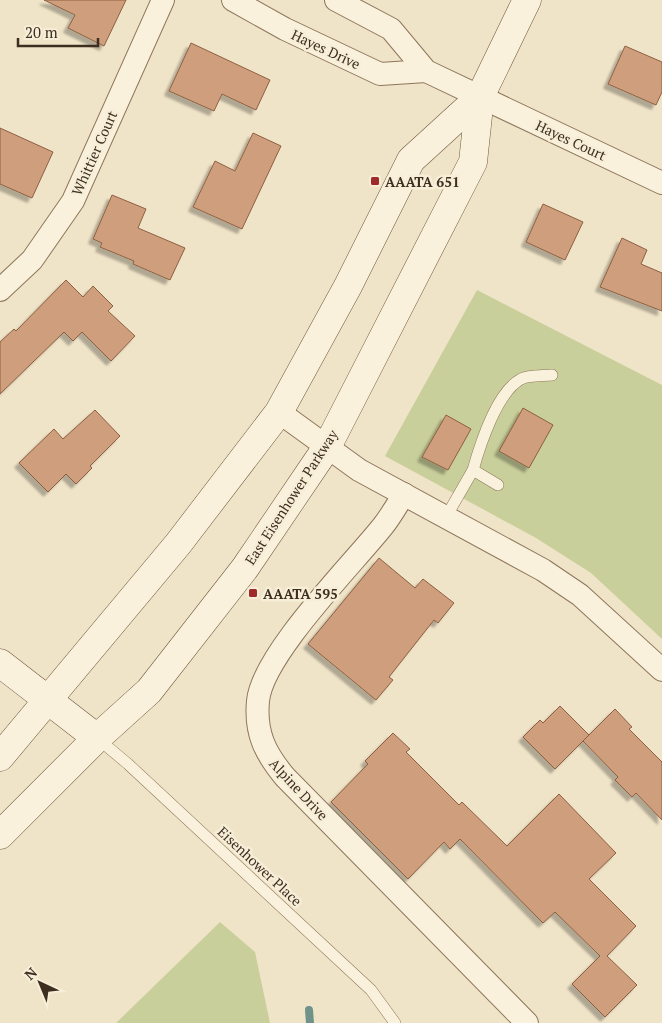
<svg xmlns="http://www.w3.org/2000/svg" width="662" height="1023" viewBox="0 0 662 1023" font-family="'PT Serif',serif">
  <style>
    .green { fill: #c9cf9b }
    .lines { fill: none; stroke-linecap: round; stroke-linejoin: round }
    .stream { stroke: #6f938a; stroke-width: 8 }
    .building { fill: #cf9f7d; stroke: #8d5f41; filter: url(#shadow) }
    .lane-casing { stroke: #8d765c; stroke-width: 12 }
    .street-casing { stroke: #8d765c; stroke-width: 24 }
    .secondary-casing { stroke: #6f573f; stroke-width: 29 }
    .lane { stroke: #faf1dc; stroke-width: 11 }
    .street { stroke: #faf1dc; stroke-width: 22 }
    .secondary { stroke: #faf1dc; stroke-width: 28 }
    .poi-dot { fill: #9e2a2b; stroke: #f7eed8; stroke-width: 2 }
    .labels { text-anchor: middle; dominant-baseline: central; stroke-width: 5; stroke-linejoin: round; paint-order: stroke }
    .street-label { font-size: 14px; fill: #3d2e20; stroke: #f7eed8 }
    .poi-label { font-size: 14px; font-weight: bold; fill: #3d2e20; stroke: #f7eed8; text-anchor: start }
  </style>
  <defs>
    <filter id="shadow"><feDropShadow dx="-4.5" dy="4.5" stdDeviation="1" flood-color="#0004"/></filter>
  </defs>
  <rect width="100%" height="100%" fill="#f0e4c8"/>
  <g class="green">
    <polygon points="477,290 662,385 662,639 591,573 536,538 385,456"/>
    <polygon points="220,922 255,952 270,1023 116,1023"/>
  </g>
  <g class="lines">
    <polyline class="stream" points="309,1010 310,1023"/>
  </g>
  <g class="building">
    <polygon points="44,0 126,0 104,46 68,28 75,15"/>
    <polygon points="191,43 270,80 256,110 222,94 214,111 169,91"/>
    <polygon points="625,46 662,62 662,92 656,105 608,84"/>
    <polygon points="0,128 53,152 32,198 0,184"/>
    <polygon points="253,133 281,146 242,229 193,207 215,161 235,171"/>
    <polygon points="112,195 146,209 138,228 185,248 170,280 133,264 134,261 100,247 102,243 93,239"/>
    <polygon points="543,204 583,222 565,260 526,242"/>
    <polygon points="622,238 647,250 641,264 662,273 662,311 600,287"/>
    <polygon points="66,280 83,297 93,286 113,306 108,311 135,336 111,361 82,332 73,341 64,332 0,394 0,342 14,329 16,331"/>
    <polygon points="523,408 553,425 529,468 499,451"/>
    <polygon points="95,410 120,436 90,466 92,468 76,484 66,474 48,492 19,463 54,429 63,439"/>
    <polygon points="446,415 471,429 448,470 422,457"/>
    <polygon points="379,558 415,588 423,579 454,603 438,623 434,620 389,677 393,680 376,700 308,644"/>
    <polygon points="560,706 589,735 555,769 523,737 540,720 543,723"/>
    <polygon points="615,709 632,727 629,729 662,762 662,820 636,793 632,797 615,780 618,777 583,741"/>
    <polygon points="393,733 410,749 406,752 459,805 462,802 507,846 559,794 616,853 589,879 636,926 607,956 637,985 605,1017 572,984 600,956 555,912 543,923 460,839 450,849 444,842 408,879 331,802 368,764 365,761"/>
  </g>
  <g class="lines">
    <defs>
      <g id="lane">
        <path d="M473,470C480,445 497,392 521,379C529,375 543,376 552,375"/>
        <polyline points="446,517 473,470 498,485"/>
        <polyline points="97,738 128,764 371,990 395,1023"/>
      </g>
      <g id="street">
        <polyline points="233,0 285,29 380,74 426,71"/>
        <polyline points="336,0 391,29 426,71 662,183"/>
        <polyline points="0,290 32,260 73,201 163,0"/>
        <polyline points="279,412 359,470 543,570 580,595 662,670"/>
        <path d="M404,494C397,505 391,516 383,526C352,565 262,655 258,701C255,733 265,753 285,777L527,1023"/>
      </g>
      <g id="secondary">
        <polyline points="0,663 97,738"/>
        <polyline points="0,757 178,544 279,412 348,286 411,160 480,97"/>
        <polyline points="0,835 97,738 149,691 245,568 327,447 473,162 480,97 527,0"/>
      </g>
    </defs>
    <use href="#lane" class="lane-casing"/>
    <use href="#street" class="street-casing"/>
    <use href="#secondary" class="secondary-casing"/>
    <use href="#lane" class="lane"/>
    <use href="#street" class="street"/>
    <use href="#secondary" class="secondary"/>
  </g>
  <g class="poi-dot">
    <rect x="370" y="176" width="10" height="10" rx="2.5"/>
    <rect x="248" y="588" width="10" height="10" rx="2.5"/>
  </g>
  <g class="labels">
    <g class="street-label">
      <text transform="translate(326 49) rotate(25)">Hayes Drive</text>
      <text transform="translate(571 140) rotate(25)">Hayes Court</text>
      <text transform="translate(94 153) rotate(-66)">Whittier Court</text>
      <text transform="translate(291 497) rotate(-57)">East Eisenhower Parkway</text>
      <text transform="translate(299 789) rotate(47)">Alpine Drive</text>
      <text transform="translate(260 866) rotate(43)">Eisenhower Place</text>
    </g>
    <g class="poi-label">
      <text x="385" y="181">AAATA 651</text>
      <text x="263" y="593">AAATA 595</text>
    </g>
  </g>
  <g transform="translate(40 983) rotate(316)" stroke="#f7eed8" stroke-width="4" paint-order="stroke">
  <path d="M0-4L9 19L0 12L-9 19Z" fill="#3d2e20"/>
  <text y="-8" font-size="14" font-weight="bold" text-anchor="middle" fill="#3d2e20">N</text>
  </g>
  <path d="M18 38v8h80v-8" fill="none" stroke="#3d2e20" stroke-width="2.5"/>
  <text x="25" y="38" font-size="15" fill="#3d2e20" stroke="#f7eed8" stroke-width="4" paint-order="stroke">20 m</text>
</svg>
